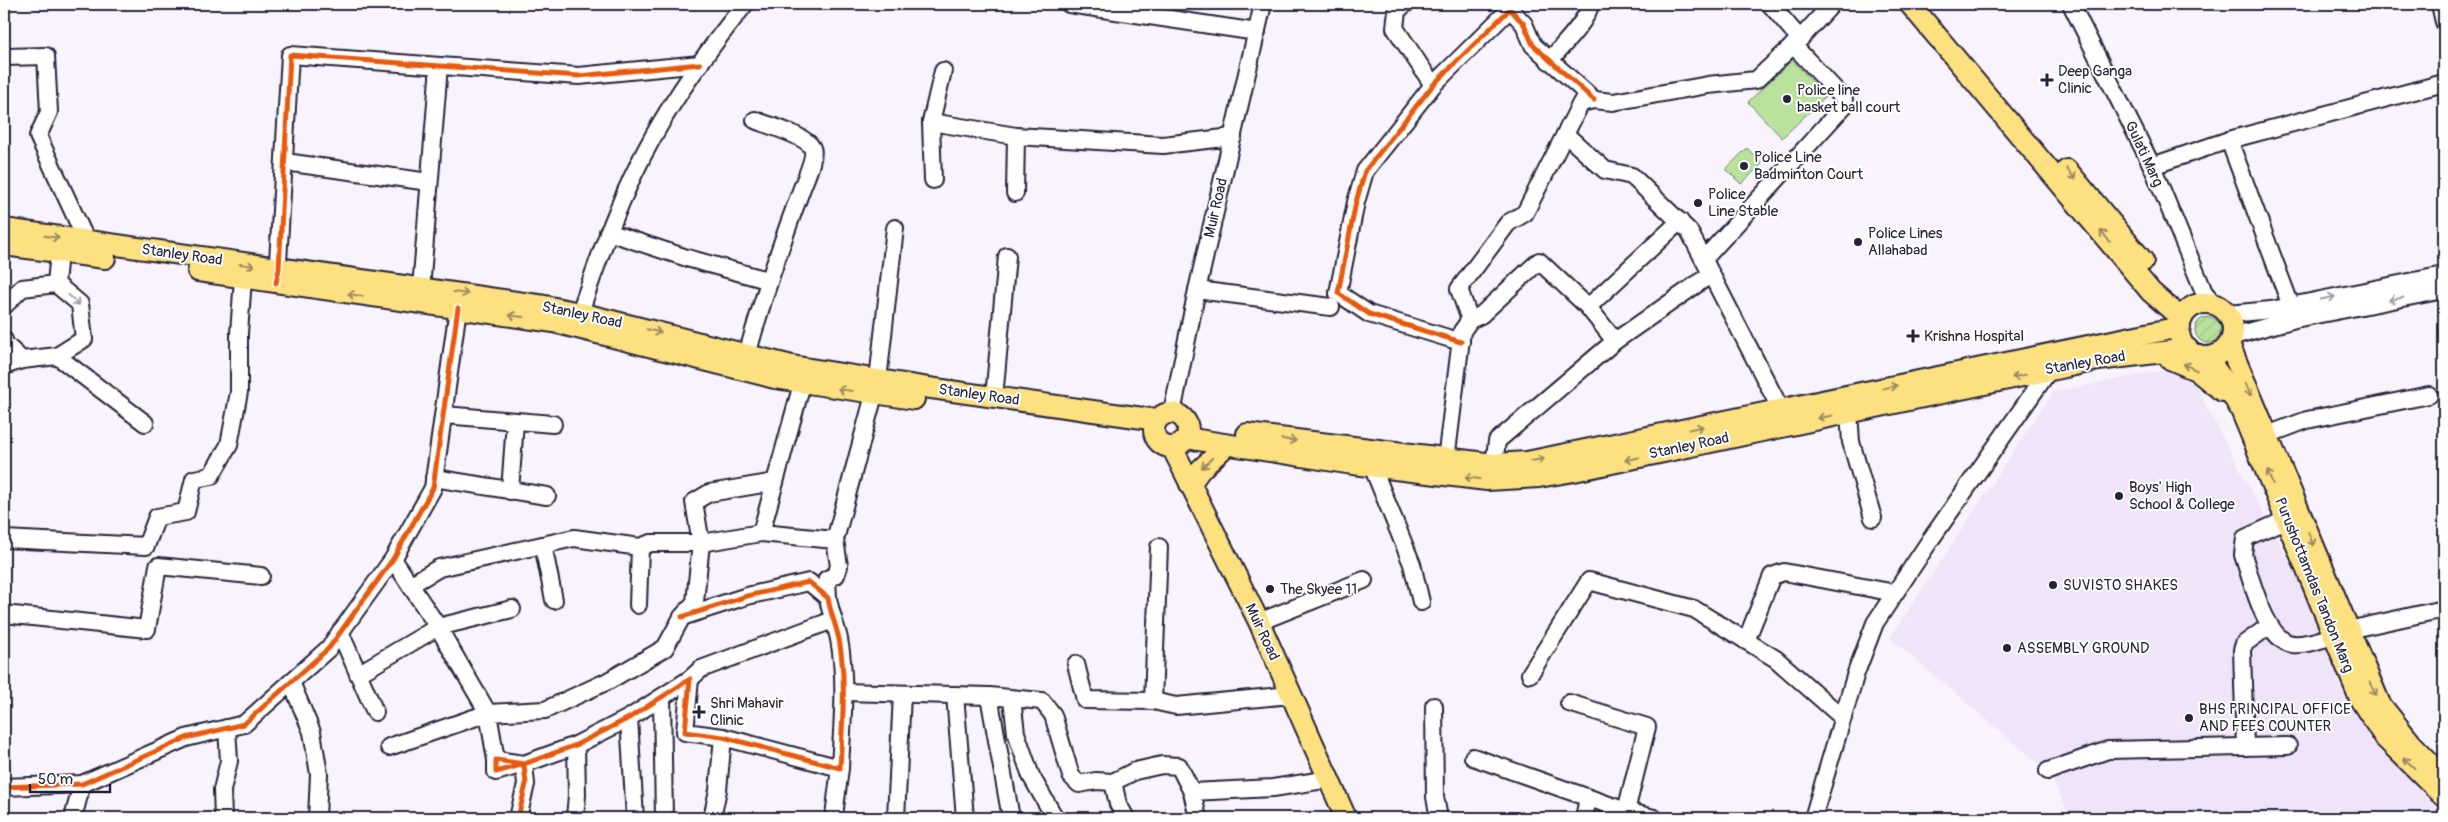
<svg xmlns="http://www.w3.org/2000/svg" width="2448" height="822" viewBox="0 0 2448 822" font-family="Pangolin,sans-serif">
  <style>
    .built { fill: #f0e4f8 }
    .park { fill: #bae29d; stroke: #6e826c }
    .garden { fill: url(#garden-furrows); stroke: #6e826c }
    .lines { fill: none; stroke-linecap: round; stroke-linejoin: round }
    .minor-casing { stroke: #22223b; stroke-width: 20 }
    .major-casing { stroke: #22223b; stroke-width: 24 }
    .minor { stroke: #fff; stroke-width: 16 }
    .major { stroke: #fde080; stroke-width: 20 }
    .cycleway-casing { stroke: #fff; stroke-width: 8 }
    .cycleway { stroke: #e8590c; stroke-width: 5 }
    .oneway { stroke: #9a8a61 }
    .oneway2 { stroke: #9c9ca7 }
    .poi-dot { fill: #22223b; stroke: #fff; stroke-width: 2 }
    .labels { text-anchor: middle; dominant-baseline: central; stroke-width: 4; stroke-linejoin: round; paint-order: stroke }
    .poi-label { font-size: 15px; fill: #22223b; stroke: #fff; text-anchor: start }
    .street-label { font-size: 15px; fill: #22223b; stroke: #fff }
  </style>
  <defs>
    <pattern id="garden-furrows" width="10" height="10" patternUnits="userSpaceOnUse" patternTransform="scale(1.25)"><rect width="10" height="10" fill="#bae29d"/><path d="M-1 1l2-2M0 10L10 0M9 11l2-2" fill="none" stroke="#a0c288"/></pattern>
  </defs>
  <rect width="100%" height="100%" fill="#f8f3fc"/>
  <filter id="ink" filterUnits="userSpaceOnUse"><feTurbulence type="fractalNoise" baseFrequency=".02" numOctaves="2"/><feDisplacementMap in="SourceGraphic" scale="10" xChannelSelector="R" yChannelSelector="G"/><feConvolveMatrix kernelMatrix="1 2 1 2 8 2 1 2 1" color-interpolation-filters="sRGB"/></filter>
  <g filter="url(#ink)">
    <polygon class="built" points="2170,369 2190,376 2310,600 2353,712 2383,751 2444,810 2444,818 2071,818 2048,771 1890,638 2053,392"/>
    <g class="park">
      <polygon points="1792,60 1826,96 1782,138 1748,102"/>
      <polygon points="1747,148 1762,164 1741,184 1726,169"/>
    </g>
    <circle class="garden" cx="2208" cy="330" r="13"/>
    <g class="lines">
      <defs>
        <g id="minor">
          <polyline points="1069,4 1257,32"/>
          <polyline points="1405,4 1397,11 1395,28 1433,85"/>
          <polyline points="1770,4 1800,39"/>
          <polyline points="2071,4 2152,166 2204,292 2214,304"/>
          <polyline points="2440,4 2444,22"/>
          <polyline points="4,57 46,56 49,112 38,136 87,242"/>
          <path d="M1549,61C1561,47 1588,21 1590,4"/>
          <polyline points="931,122 1016,136 1163,145 1233,137"/>
          <polyline points="1565,134 1605,170 1632,176 1689,231 1781,410"/>
          <polyline points="2229,140 2291,306"/>
          <polyline points="285,162 429,182"/>
          <polyline points="2152,166 2229,140 2444,83"/>
          <polyline points="933,180 931,122 943,71"/>
          <polyline points="1015,193 1016,136"/>
          <polyline points="608,232 687,258 767,280"/>
          <polyline points="1704,259 1844,106 1844,99 1793,45"/>
          <polyline points="277,279 290,55 579,76 700,64"/>
          <polyline points="56,284 59,252"/>
          <polyline points="421,289 439,66"/>
          <polyline points="1197,290 1331,307"/>
          <polyline points="4,306 22,288 56,284 80,304 84,339 57,356 22,360 4,366"/>
          <polyline points="1588,307 1680,221"/>
          <polyline points="2228,314 2271,310 2444,275"/>
          <polyline points="1470,320 1459,289 1508,223 1525,213 1581,103 1594,100 1613,102 1708,85 1756,80 1800,39 1832,4"/>
          <path d="M576,324C598,260 620,195 654,135C680,88 712,45 745,4"/>
          <polyline points="2233,336 2295,319 2444,290"/>
          <polyline points="4,340 5,344 22,360"/>
          <polyline points="1461,342 1369,314 1338,293 1356,202 1365,171 1433,85 1510,9 1524,24 1533,45 1594,100"/>
          <path d="M747,355C763,297 781,244 802,188C805,180 816,156 812,148C806,135 769,126 755,120"/>
          <polyline points="57,356 145,423"/>
          <polyline points="994,398 1007,256"/>
          <polyline points="1849,412 1851,442 1873,518"/>
          <polyline points="1172,413 1197,290 1263,4"/>
          <polyline points="444,415 553,424"/>
          <polyline points="2267,435 2307,420 2429,395"/>
          <polyline points="1446,460 1462,331 1470,320 1481,315 1539,261 1588,307 1615,341"/>
          <polyline points="1494,464 1497,441 1615,341 1710,275"/>
          <polyline points="1372,466 1412,564 1421,602"/>
          <polyline points="434,478 547,496"/>
          <polyline points="510,491 515,422"/>
          <path d="M2287,519L2245,538L2243,555C2251,577 2265,640 2292,644C2305,646 2321,639 2334,636"/>
          <polyline points="761,533 835,540 839,566 836,575 827,579 828,598"/>
          <polyline points="4,539 146,546 157,517 186,512 194,479 211,476 229,445 239,392 239,333 243,279"/>
          <polyline points="835,540 878,380 895,228"/>
          <polyline points="543,545 554,600"/>
          <polyline points="410,585 439,568 574,538 640,547 651,543 701,543 761,533 802,384"/>
          <polyline points="638,605 640,547"/>
          <polyline points="4,614 147,629 158,566 261,576"/>
          <polyline points="1259,622 1364,580"/>
          <polyline points="2348,630 2444,609"/>
          <polyline points="340,632 375,712"/>
          <polyline points="1746,641 1772,576 1784,572 1895,593"/>
          <polyline points="1076,664 1085,700 1153,701 1176,706 1291,695"/>
          <polyline points="358,674 438,627 512,609"/>
          <polyline points="1530,674 1589,581 1694,609 1776,659 1843,718"/>
          <polyline points="690,679 701,669 833,620"/>
          <polyline points="291,682 312,732 319,774 317,818"/>
          <polyline points="844,692 989,696 1042,701 1053,715 1071,776 1079,784 1096,781 1113,782 1135,771 1162,765 1179,766 1192,792"/>
          <polyline points="955,695 965,818"/>
          <polyline points="989,696 1011,818"/>
          <polyline points="662,697 664,818"/>
          <polyline points="1012,699 1016,733 1031,776 1055,818"/>
          <polyline points="1153,701 1159,547"/>
          <polyline points="1569,703 1647,727 1626,811"/>
          <polyline points="1434,706 1435,797 1439,818"/>
          <polyline points="629,718 635,818"/>
          <polyline points="389,747 488,713 438,627 393,559"/>
          <polyline points="2245,747 2242,650 2244,644 2269,626"/>
          <polyline points="1473,757 1626,811 1654,818"/>
          <polyline points="496,760 488,713 545,710 608,681 665,648 682,617 695,602 701,543 694,502 709,493 775,482"/>
          <polyline points="2048,771 2108,750 2288,746"/>
          <polyline points="1113,782 1118,804 1126,818"/>
          <polyline points="4,787 82,784 186,738 244,724 329,648 393,559 433,488 458,308"/>
          <polyline points="73,818 82,784"/>
          <polyline points="223,818 222,790 229,761 227,728"/>
          <path d="M518,818L526,784L524,764L496,772V760L524,764L576,745L629,718L690,679L685,732L723,737L840,768C842,726 847,682 839,639C836,625 830,612 828,598L809,582L747,596L682,617"/>
          <polyline points="575,818 577,795 576,745"/>
          <polyline points="712,818 718,790 723,737"/>
          <polyline points="832,818 834,816 840,768"/>
          <polyline points="896,818 902,694"/>
          <polyline points="1198,818 1192,792 1273,788 1330,779"/>
          <polyline points="1584,818 1588,798"/>
          <polyline points="1813,818 1856,673 1875,623 1931,539 2050,369"/>
        </g>
        <g id="major">
          <polyline points="1910,4 2151,292 2182,319"/>
          <polyline points="2067,170 2143,261"/>
          <polyline points="4,229 545,306 580,313 792,366 923,387 1157,420"/>
          <polyline points="4,245 105,258"/>
          <polyline points="198,271 554,322 775,378 914,399"/>
          <circle cx="2206" cy="330" r="27"/>
          <polyline points="2229,344 2380,704 2411,743 2444,777"/>
          <polyline points="2206,357 2224,381 2241,410 2360,699 2385,738 2444,796"/>
          <polyline points="2170,359 2196,370 2222,391"/>
          <circle cx="1171" cy="430" r="17"/>
          <polyline points="1247,434 1494,464 1527,462 2180,327"/>
          <polyline points="1186,438 1353,464 1487,480 1539,477 1574,471 2098,360 2188,349"/>
          <polyline points="1172,447 1259,622 1346,818"/>
          <polyline points="1190,484 1201,469 1227,445"/>
        </g>
      </defs>
      <use href="#minor" class="minor-casing"/>
      <use href="#major" class="major-casing"/>
      <use href="#minor" class="minor"/>
      <use href="#major" class="major"/>
      <defs>
        <g id="cycleway">
          <polyline points="276,283 279,269 290,55 579,76 700,64"/>
          <polyline points="1461,342 1369,314 1338,293 1356,202 1365,171 1433,85 1510,9 1524,24 1533,45 1594,100"/>
          <polyline points="4,787 82,784 186,738 244,724 329,648 393,559 433,488 458,308"/>
          <path d="M518,818L526,784L524,764L496,772V760L524,764L576,745L629,718L690,679L685,732L723,737L840,768C842,726 847,682 839,639C836,625 830,612 828,598L809,582L747,596L682,617"/>
        </g>
      </defs>
      <use href="#cycleway" class="cycleway-casing"/>
      <use href="#cycleway" class="cycleway"/>
    </g>
    <defs><path id="oneway-shaft" d="M-6 0H5M1.5-3L5.5 0L1.5 3" fill="none" stroke-width="1.6" stroke-linecap="round" stroke-linejoin="round" transform="scale(1.25)"/></defs>
    <g class="oneway">
      <use href="#oneway-shaft" transform="translate(2071 174) rotate(50)"/>
      <use href="#oneway-shaft" transform="translate(2105 236) rotate(-130)"/>
      <use href="#oneway-shaft" transform="translate(52 237) rotate(9)"/>
      <use href="#oneway-shaft" transform="translate(247 265) rotate(8)"/>
      <use href="#oneway-shaft" transform="translate(461 293) rotate(8)"/>
      <use href="#oneway-shaft" transform="translate(355 295) rotate(-172)"/>
      <use href="#oneway-shaft" transform="translate(516 316) rotate(-171)"/>
      <use href="#oneway-shaft" transform="translate(654 331) rotate(14)"/>
      <use href="#oneway-shaft" transform="translate(2190 367) rotate(-154)"/>
      <use href="#oneway-shaft" transform="translate(2019 376) rotate(168)"/>
      <use href="#oneway-shaft" transform="translate(1890 387) rotate(-12)"/>
      <use href="#oneway-shaft" transform="translate(2248 389) rotate(66)"/>
      <use href="#oneway-shaft" transform="translate(845 390) rotate(-172)"/>
      <use href="#oneway-shaft" transform="translate(1825 417) rotate(168)"/>
      <use href="#oneway-shaft" transform="translate(1696 428) rotate(-12)"/>
      <use href="#oneway-shaft" transform="translate(1289 440) rotate(7)"/>
      <use href="#oneway-shaft" transform="translate(1632 459) rotate(168)"/>
      <use href="#oneway-shaft" transform="translate(1537 460) rotate(-9)"/>
      <use href="#oneway-shaft" transform="translate(1207 463) rotate(136)"/>
      <use href="#oneway-shaft" transform="translate(2270 477) rotate(-112)"/>
      <use href="#oneway-shaft" transform="translate(1472 478) rotate(-173)"/>
      <use href="#oneway-shaft" transform="translate(2311 539) rotate(68)"/>
      <use href="#oneway-shaft" transform="translate(2373 689) rotate(64)"/>
      <use href="#oneway-shaft" transform="translate(2409 763) rotate(-137)"/>
    </g>
    <g class="oneway2">
      <use href="#oneway-shaft" transform="translate(2328 298) rotate(-11)"/>
      <use href="#oneway-shaft" transform="translate(2396 299) rotate(169)"/>
      <use href="#oneway-shaft" transform="translate(74 300) rotate(43)"/>
    </g>
  </g>
  <g class="poi-dot">
    <path d="M2044.5 72.5h5v5h5v5h-5v5h-5v-5h-5v-5h5z"/>
    <circle cx="1787" cy="99" r="5"/>
    <circle cx="1744" cy="166" r="5"/>
    <circle cx="1698" cy="203" r="5"/>
    <circle cx="1858" cy="242" r="5"/>
    <path d="M1910.5 328.5h5v5h5v5h-5v5h-5v-5h-5v-5h5z"/>
    <circle cx="2119" cy="496" r="5"/>
    <circle cx="2053" cy="585" r="5"/>
    <circle cx="1270" cy="589" r="5"/>
    <circle cx="2007" cy="648" r="5"/>
    <path d="M696.5 704.5h5v5h5v5h-5v5h-5v-5h-5v-5h5z"/>
    <circle cx="2189" cy="718" r="5"/>
  </g>
  <g class="labels">
    <g class="poi-label">
      <text x="2058" y="71">Deep Ganga<tspan x="2058" dy="17">Clinic</tspan></text>
      <text x="1797" y="90">Police line<tspan x="1797" dy="17">basket ball court</tspan></text>
      <text x="1754" y="157">Police Line<tspan x="1754" dy="17">Badminton Court</tspan></text>
      <text x="1708" y="194">Police<tspan x="1708" dy="17">Line Stable</tspan></text>
      <text x="1868" y="233">Police Lines<tspan x="1868" dy="17">Allahabad</tspan></text>
      <text x="1924" y="336">Krishna Hospital</text>
      <text x="2129" y="487">Boys' High<tspan x="2129" dy="17">School &amp; College</tspan></text>
      <text x="2063" y="585">SUVISTO SHAKES</text>
      <text x="1280" y="589">The Skyee 11</text>
      <text x="2017" y="648">ASSEMBLY GROUND</text>
      <text x="710" y="703">Shri Mahavir<tspan x="710" dy="17">Clinic</tspan></text>
      <text x="2199" y="709">BHS PRINCIPAL OFFICE<tspan x="2199" dy="17">AND FEES COUNTER</tspan></text>
    </g>
    <g class="street-label">
      <text transform="translate(2144 154) rotate(65)">Gulati Marg</text>
      <text transform="translate(1216 208) rotate(-77)">Muir Road</text>
      <text transform="translate(182 255) rotate(8)">Stanley Road</text>
      <text transform="translate(582 315) rotate(12)">Stanley Road</text>
      <text transform="translate(2085 363) rotate(-10)">Stanley Road</text>
      <text transform="translate(979 395) rotate(8)">Stanley Road</text>
      <text transform="translate(1689 446) rotate(-12)">Stanley Road</text>
      <text transform="translate(2314 585) rotate(68)">Purushottamdas Tandon Marg</text>
      <text transform="translate(1262 632) rotate(65)">Muir Road</text>
    </g>
  </g>
  <rect width="2448" height="822" fill="none" stroke="#fff" stroke-width="20"/>
  <rect x="10" y="10" width="2428" height="802" fill="none" stroke="#22223b" stroke-width="2" filter="url(#ink)"/>
  <path d="M30 784v8h80v-8" fill="none" stroke="#22223b" stroke-width="2.5"/>
  <text x="38" y="784" font-size="15" fill="#22223b" stroke="#ffffff" stroke-width="4" paint-order="stroke">50 m</text>
</svg>
